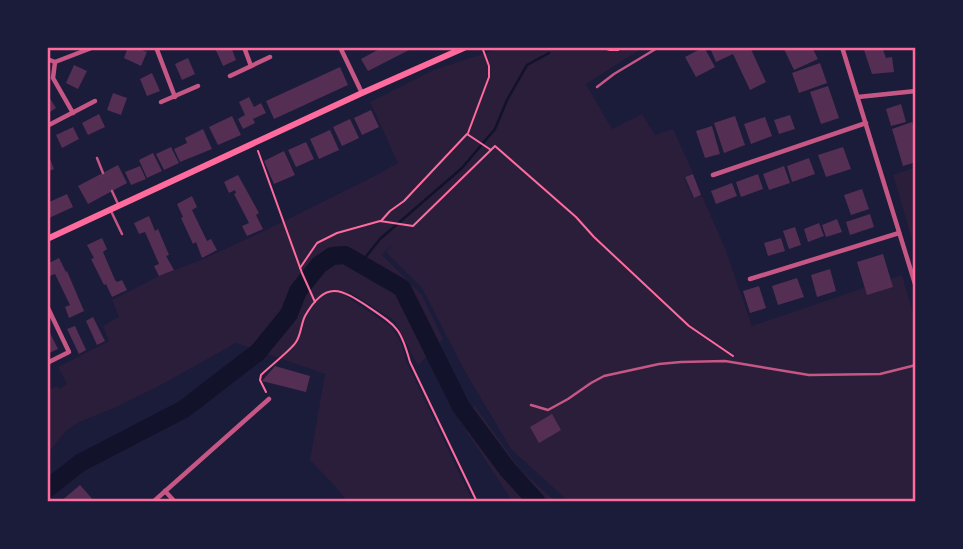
<svg xmlns="http://www.w3.org/2000/svg" width="963" height="549" viewBox="0 0 963 549" font-family="'PT Sans Narrow',sans-serif">
  <style>
    .green { fill: #2a1e3b }
    .lines { fill: none; stroke-linecap: round; stroke-linejoin: round }
    .stream { stroke: #12122b; stroke-width: 2.5 }
    .river { stroke: #12122b; stroke-width: 18 }
    .building { fill: #542f53 }
    .path { stroke: #ff6b9d; stroke-width: 2 }
    .service { stroke: #c65784; stroke-width: 2.5 }
    .minor { stroke: #c65784; stroke-width: 4.5 }
    .secondary { stroke: #ff6b9d; stroke-width: 6 }
    .neatline { fill: none; stroke: #ff6b9d; stroke-width: 2.5 }
  </style>
  <rect width="100%" height="100%" fill="#1b1b3a"/>
  <g class="green">
    <polygon points="505,47 644,47 586,84 612,129 642,114 655,135 673,129 693,173 684,177 693,198 702,196 725,248 752,326 902,275 916,324 916,502 569,502 511,449 463,368 422,288 386,252 393,243 382,255 422,295 443,339 418,366 395,321 350,292 346,296 392,327 402,345 406,361 473,502 348,502 333,484 310,460 325,374 236,343 157,387 114,408 79,422 66,431 47,454 47,390 58,386 59,389 67,384 58,367 109,341 103,326 119,317 112,300 159,276 201,260 264,231 367,180 398,163 370,102 436,69"/>
    <polygon points="916,167 916,253 893,175"/>
    <polygon points="475,406 519,468 556,502 513,502 455,414"/>
  </g>
  <g class="lines">
    <polyline class="stream" points="360,264 380,239 462,168 495,129 507,100 527,65 549,53"/>
    <polyline class="river" points="47,489 80,463 184,409 258,352 289,314 298,291 319,265 332,256 345,255 402,288 461,407 508,470 537,502"/>
  </g>
  <g class="building">
    <polygon points="128,47 135,47 147,52 141,66 124,58"/>
    <polygon points="231,47 236,60 223,66 215,48"/>
    <polygon points="383,47 415,47 368,71 361,59"/>
    <polygon points="704,47 715,67 696,77 685,57"/>
    <polygon points="711,47 750,47 766,82 750,90 733,54 716,62 710,48"/>
    <polygon points="783,47 812,47 818,59 794,70"/>
    <polygon points="873,47 882,47 886,58 892,57 894,72 872,74 864,50"/>
    <polygon points="188,58 195,74 182,80 175,64"/>
    <polygon points="820,63 827,83 799,93 792,73"/>
    <polygon points="74,65 87,71 78,89 66,83"/>
    <polygon points="340,67 348,85 274,119 266,101"/>
    <polygon points="152,73 160,91 147,96 140,79"/>
    <polygon points="828,86 839,118 821,124 810,92"/>
    <polygon points="113,93 127,98 121,115 107,110"/>
    <polygon points="47,94 56,108 47,114"/>
    <polygon points="249,97 254,107 261,103 266,113 253,119 255,123 243,129 238,119 245,115 239,102"/>
    <polygon points="901,104 906,122 891,126 886,109"/>
    <polygon points="371,110 379,127 362,135 354,118"/>
    <polygon points="99,114 105,127 88,135 82,123"/>
    <polygon points="790,115 795,129 779,134 774,120"/>
    <polygon points="232,116 241,135 218,145 209,127"/>
    <polygon points="735,116 745,145 724,153 714,123"/>
    <polygon points="765,117 772,136 751,144 744,124"/>
    <polygon points="350,119 359,138 342,146 333,127"/>
    <polygon points="912,122 916,134 916,162 903,166 892,129"/>
    <polygon points="712,126 720,154 705,158 696,131"/>
    <polygon points="73,127 79,139 62,148 56,135"/>
    <polygon points="203,129 212,149 180,162 174,149 187,143 185,138"/>
    <polygon points="330,130 339,150 319,159 310,139"/>
    <polygon points="306,142 314,159 296,167 288,150"/>
    <polygon points="171,147 179,163 164,170 156,154"/>
    <polygon points="843,147 851,169 826,177 818,155"/>
    <polygon points="284,151 295,175 274,184 264,161"/>
    <polygon points="153,153 162,171 147,178 139,160"/>
    <polygon points="49,157 54,169 47,172 47,158"/>
    <polygon points="809,158 815,174 792,182 787,166"/>
    <polygon points="118,165 127,183 88,204 78,186"/>
    <polygon points="140,166 146,179 131,185 125,172"/>
    <polygon points="784,166 790,183 769,190 763,174"/>
    <polygon points="693,174 701,195 694,198 685,177"/>
    <polygon points="758,174 763,189 741,197 736,182"/>
    <polygon points="238,175 259,213 256,215 263,229 247,236 242,226 249,223 234,194 236,193 235,190 229,193 224,182"/>
    <polygon points="732,183 737,196 716,204 711,191"/>
    <polygon points="862,189 869,209 851,215 844,195"/>
    <polygon points="67,194 73,207 47,219 47,203"/>
    <polygon points="192,196 197,207 192,210 207,241 211,239 217,250 202,258 196,242 193,244 181,218 183,217 177,204"/>
    <polygon points="870,214 874,227 850,235 846,222"/>
    <polygon points="149,216 155,231 158,229 169,255 166,256 174,270 159,276 154,266 159,264 145,232 139,234 134,223"/>
    <polygon points="837,219 842,232 826,237 822,225"/>
    <polygon points="819,223 824,236 808,242 804,229"/>
    <polygon points="795,227 801,245 789,249 783,231"/>
    <polygon points="102,238 107,249 103,252 115,280 117,282 122,280 127,290 112,297 106,284 104,285 91,259 94,258 87,245"/>
    <polygon points="781,238 785,251 768,256 764,243"/>
    <polygon points="883,254 893,287 867,295 857,262"/>
    <polygon points="59,258 66,272 67,271 84,311 69,318 65,307 70,305 55,274 50,276 47,269 47,264"/>
    <polygon points="830,269 836,291 817,297 811,275"/>
    <polygon points="797,278 804,297 778,305 772,286"/>
    <polygon points="759,286 766,308 750,313 743,291"/>
    <polygon points="93,317 105,341 97,345 86,321"/>
    <polygon points="75,326 86,350 79,354 67,329"/>
    <polygon points="47,327 58,349 47,354"/>
    <polygon points="275,366 310,376 306,392 262,381"/>
    <polygon points="552,414 561,430 539,443 530,427"/>
    <polygon points="80,485 95,502 60,502"/>
  </g>
  <g class="lines">
    <g class="path">
      <polyline points="600,47 610,50 618,50 621,47"/>
      <polyline points="468,133 489,77 489,66 482,47"/>
      <polyline points="258,151 302,273 315,302"/>
      <polyline points="381,221 390,211 404,201 467,134 491,150"/>
      <polyline points="300,268 317,243 337,233 380,221 413,226 495,146 576,217 594,237 689,326 733,356"/>
      <path d="M266,392L260,380L261,375C269,367 291,350 296,342C301,335 301,324 305,316C326,279 341,289 370,308C398,327 401,329 410,362L477,502"/>
    </g>
    <g class="service">
      <polyline points="597,87 614,74 659,47"/>
      <polyline points="97,158 103,173"/>
      <polyline points="112,191 118,204"/>
      <polyline points="111,211 122,234"/>
      <polyline points="531,405 548,410 568,399 591,383 604,376 659,364 681,362 725,361 809,375 880,374 916,365"/>
    </g>
    <g class="minor">
      <polyline points="156,47 175,97"/>
      <polyline points="244,47 251,66"/>
      <polyline points="340,47 362,93"/>
      <polyline points="842,47 916,287"/>
      <polyline points="47,59 55,62 94,47"/>
      <polyline points="55,62 53,78 73,113"/>
      <polyline points="230,76 270,57"/>
      <polyline points="858,97 916,91"/>
      <polyline points="161,102 198,86"/>
      <polyline points="47,126 95,101"/>
      <polyline points="713,175 866,123"/>
      <polyline points="750,279 899,233"/>
      <polyline points="47,306 69,352 47,363"/>
      <polyline points="165,491 175,502"/>
      <polyline points="153,502 269,399"/>
    </g>
    <polyline class="secondary" points="47,239 362,93 466,47"/>
  </g>
  <rect width="963" height="549" fill="none" stroke="#1b1b3a" stroke-width="98"/>
  <rect x="49" y="49" width="865" height="451" class="neatline"/>
</svg>
